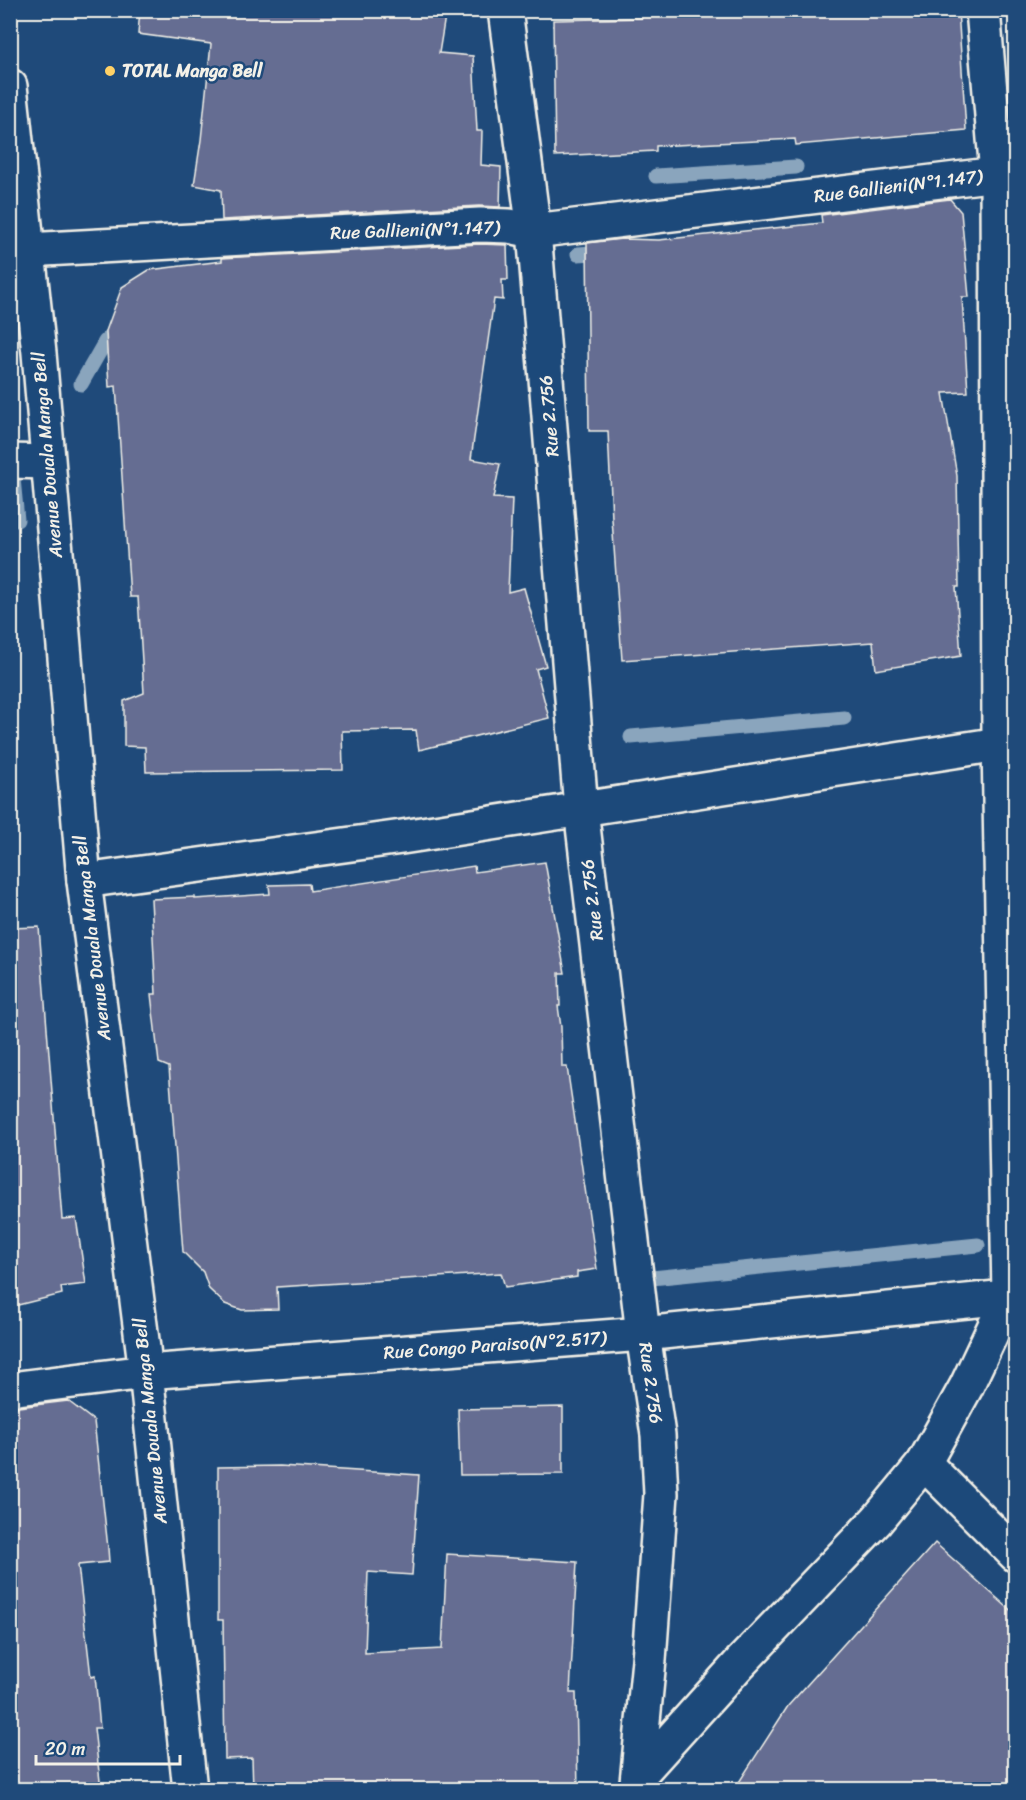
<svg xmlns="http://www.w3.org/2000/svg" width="1026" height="1800" viewBox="0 0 1026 1800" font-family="Sriracha,sans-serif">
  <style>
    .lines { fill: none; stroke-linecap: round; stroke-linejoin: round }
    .stream { stroke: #8aa5bd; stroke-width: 15 }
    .building { fill: #656d92; stroke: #f4f1e8; stroke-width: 1.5 }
    .minor-casing { stroke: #f4f1e8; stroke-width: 38 }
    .tertiary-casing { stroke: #f4f1e8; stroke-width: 38 }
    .secondary-casing { stroke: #f4f1e8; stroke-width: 38 }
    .minor { stroke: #1f4a7a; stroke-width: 33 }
    .tertiary { stroke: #1f4a7a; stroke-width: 33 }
    .secondary { stroke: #1f4a7a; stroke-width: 33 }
    .poi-dot { fill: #ffd166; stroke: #1f4a7a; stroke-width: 2 }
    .labels { text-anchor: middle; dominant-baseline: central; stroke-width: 5; stroke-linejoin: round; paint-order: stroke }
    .poi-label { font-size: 18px; font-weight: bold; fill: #f4f1e8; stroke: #1f4a7a; text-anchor: start }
    .street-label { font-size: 18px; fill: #f4f1e8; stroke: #1f4a7a }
  </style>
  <rect width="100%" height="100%" fill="#1f4a7a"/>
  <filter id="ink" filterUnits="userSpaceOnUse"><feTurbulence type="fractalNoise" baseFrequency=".0167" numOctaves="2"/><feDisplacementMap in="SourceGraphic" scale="12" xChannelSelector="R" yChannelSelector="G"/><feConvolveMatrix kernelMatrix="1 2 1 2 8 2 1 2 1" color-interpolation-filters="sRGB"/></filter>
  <g filter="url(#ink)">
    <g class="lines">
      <g class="stream">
        <polyline points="656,176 796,167"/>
        <polyline points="578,254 607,252"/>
        <polyline points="81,384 105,342 120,326"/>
        <polyline points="11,457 17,520"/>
        <polyline points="631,737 844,718"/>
        <polyline points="652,1278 978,1245"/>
      </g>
    </g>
    <g class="building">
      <polygon points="140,10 446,10 439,53 473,56 477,131 482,131 481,165 501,167 500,207 479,206 222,220 221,190 194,185 201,140 211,44 138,34"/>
      <polygon points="643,10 958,10 966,130 796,145 795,139 656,146 656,151 555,156 553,20 642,18"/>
      <polygon points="950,199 961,212 969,297 962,297 968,392 943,393 957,476 959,587 956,587 961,656 876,670 873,642 622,660 612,519 608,431 589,431 587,243 622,239 659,240 822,223 821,215"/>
      <polygon points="480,244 507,245 508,280 502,280 503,300 494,299 471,459 500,464 493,498 512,499 508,592 524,588 546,666 536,669 549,718 419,750 416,730 342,731 343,770 146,772 145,747 124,746 124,701 144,693 138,597 130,597 116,386 109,387 106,331 122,287 149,270 222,261 222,258"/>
      <polygon points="545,862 565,973 559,973 560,1006 558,1006 561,1027 562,1067 567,1067 597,1269 577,1272 577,1277 505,1287 501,1273 277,1287 278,1309 242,1310 225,1304 209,1289 203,1272 183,1252 169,1067 159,1063 151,994 156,994 151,899 195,897 195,899 270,894 269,885 309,884 310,891 474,866 475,872"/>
      <polygon points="39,927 62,1219 76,1218 86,1284 61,1287 62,1294 10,1307 10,928"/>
      <polygon points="68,1401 94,1421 108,1548 109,1562 78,1565 91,1677 95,1676 100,1728 94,1728 101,1790 10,1790 10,1408"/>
      <polygon points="563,1407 563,1474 460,1475 458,1409"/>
      <polygon points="280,1466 419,1475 412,1575 368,1572 365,1653 442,1649 447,1554 577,1562 570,1693 576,1693 578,1790 253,1790 252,1758 225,1759 223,1620 218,1620 218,1467"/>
      <polygon points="935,1543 1016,1615 1016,1790 734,1790 788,1706"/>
    </g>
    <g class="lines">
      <defs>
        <g id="minor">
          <polyline points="505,10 534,231 581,809 643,1334"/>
          <polyline points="983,10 997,174 999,744 1009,1296"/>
          <polyline points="10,461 47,462"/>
          <polyline points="84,881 402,837 999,744 1016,744"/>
          <polyline points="10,1389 146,1372 190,1790"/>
          <polyline points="924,1463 1016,1555"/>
        </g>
        <g id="tertiary">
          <polyline points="10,86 39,353 84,881 146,1372 643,1334 1016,1296"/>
          <polyline points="638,1776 740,1663 877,1520 924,1463 966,1387 1009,1296"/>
          <polyline points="637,1782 649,1660 661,1494 658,1435 643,1334"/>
        </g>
        <polyline id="secondary" points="27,250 480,225 509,226 534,231 997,174 1016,174"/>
      </defs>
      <use href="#minor" class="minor-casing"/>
      <use href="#tertiary" class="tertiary-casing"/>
      <use href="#secondary" class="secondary-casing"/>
      <use href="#minor" class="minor"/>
      <use href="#tertiary" class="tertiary"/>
      <use href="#secondary" class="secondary"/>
    </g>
  </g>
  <circle class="poi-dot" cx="110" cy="71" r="6"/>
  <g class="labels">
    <g class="poi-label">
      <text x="122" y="71">TOTAL Manga Bell</text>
    </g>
    <g class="street-label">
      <text transform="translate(898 186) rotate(-7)">Rue Gallieni(N°1.147)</text>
      <text transform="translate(415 230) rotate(-2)">Rue Gallieni(N°1.147)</text>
      <text transform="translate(549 416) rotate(-95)">Rue 2.756</text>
      <text transform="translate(47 455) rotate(-95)">Avenue Douala Manga Bell</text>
      <text transform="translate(592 900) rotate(-97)">Rue 2.756</text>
      <text transform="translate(92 938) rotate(-97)">Avenue Douala Manga Bell</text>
      <text transform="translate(495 1345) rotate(-4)">Rue Congo Paraiso(N°2.517)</text>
      <text transform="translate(651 1383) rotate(82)">Rue 2.756</text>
      <text transform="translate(150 1421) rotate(-96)">Avenue Douala Manga Bell</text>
    </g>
  </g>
  <rect width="1026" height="1800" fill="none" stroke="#1f4a7a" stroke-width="36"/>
  <rect x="18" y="18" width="990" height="1764" fill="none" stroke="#f4f1e8" stroke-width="2" filter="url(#ink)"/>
  <path d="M36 1755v9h144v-9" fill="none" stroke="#f4f1e8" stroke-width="3"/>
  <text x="45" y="1755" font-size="18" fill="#f4f1e8" stroke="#1f4a7a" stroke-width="4.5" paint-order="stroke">20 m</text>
</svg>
